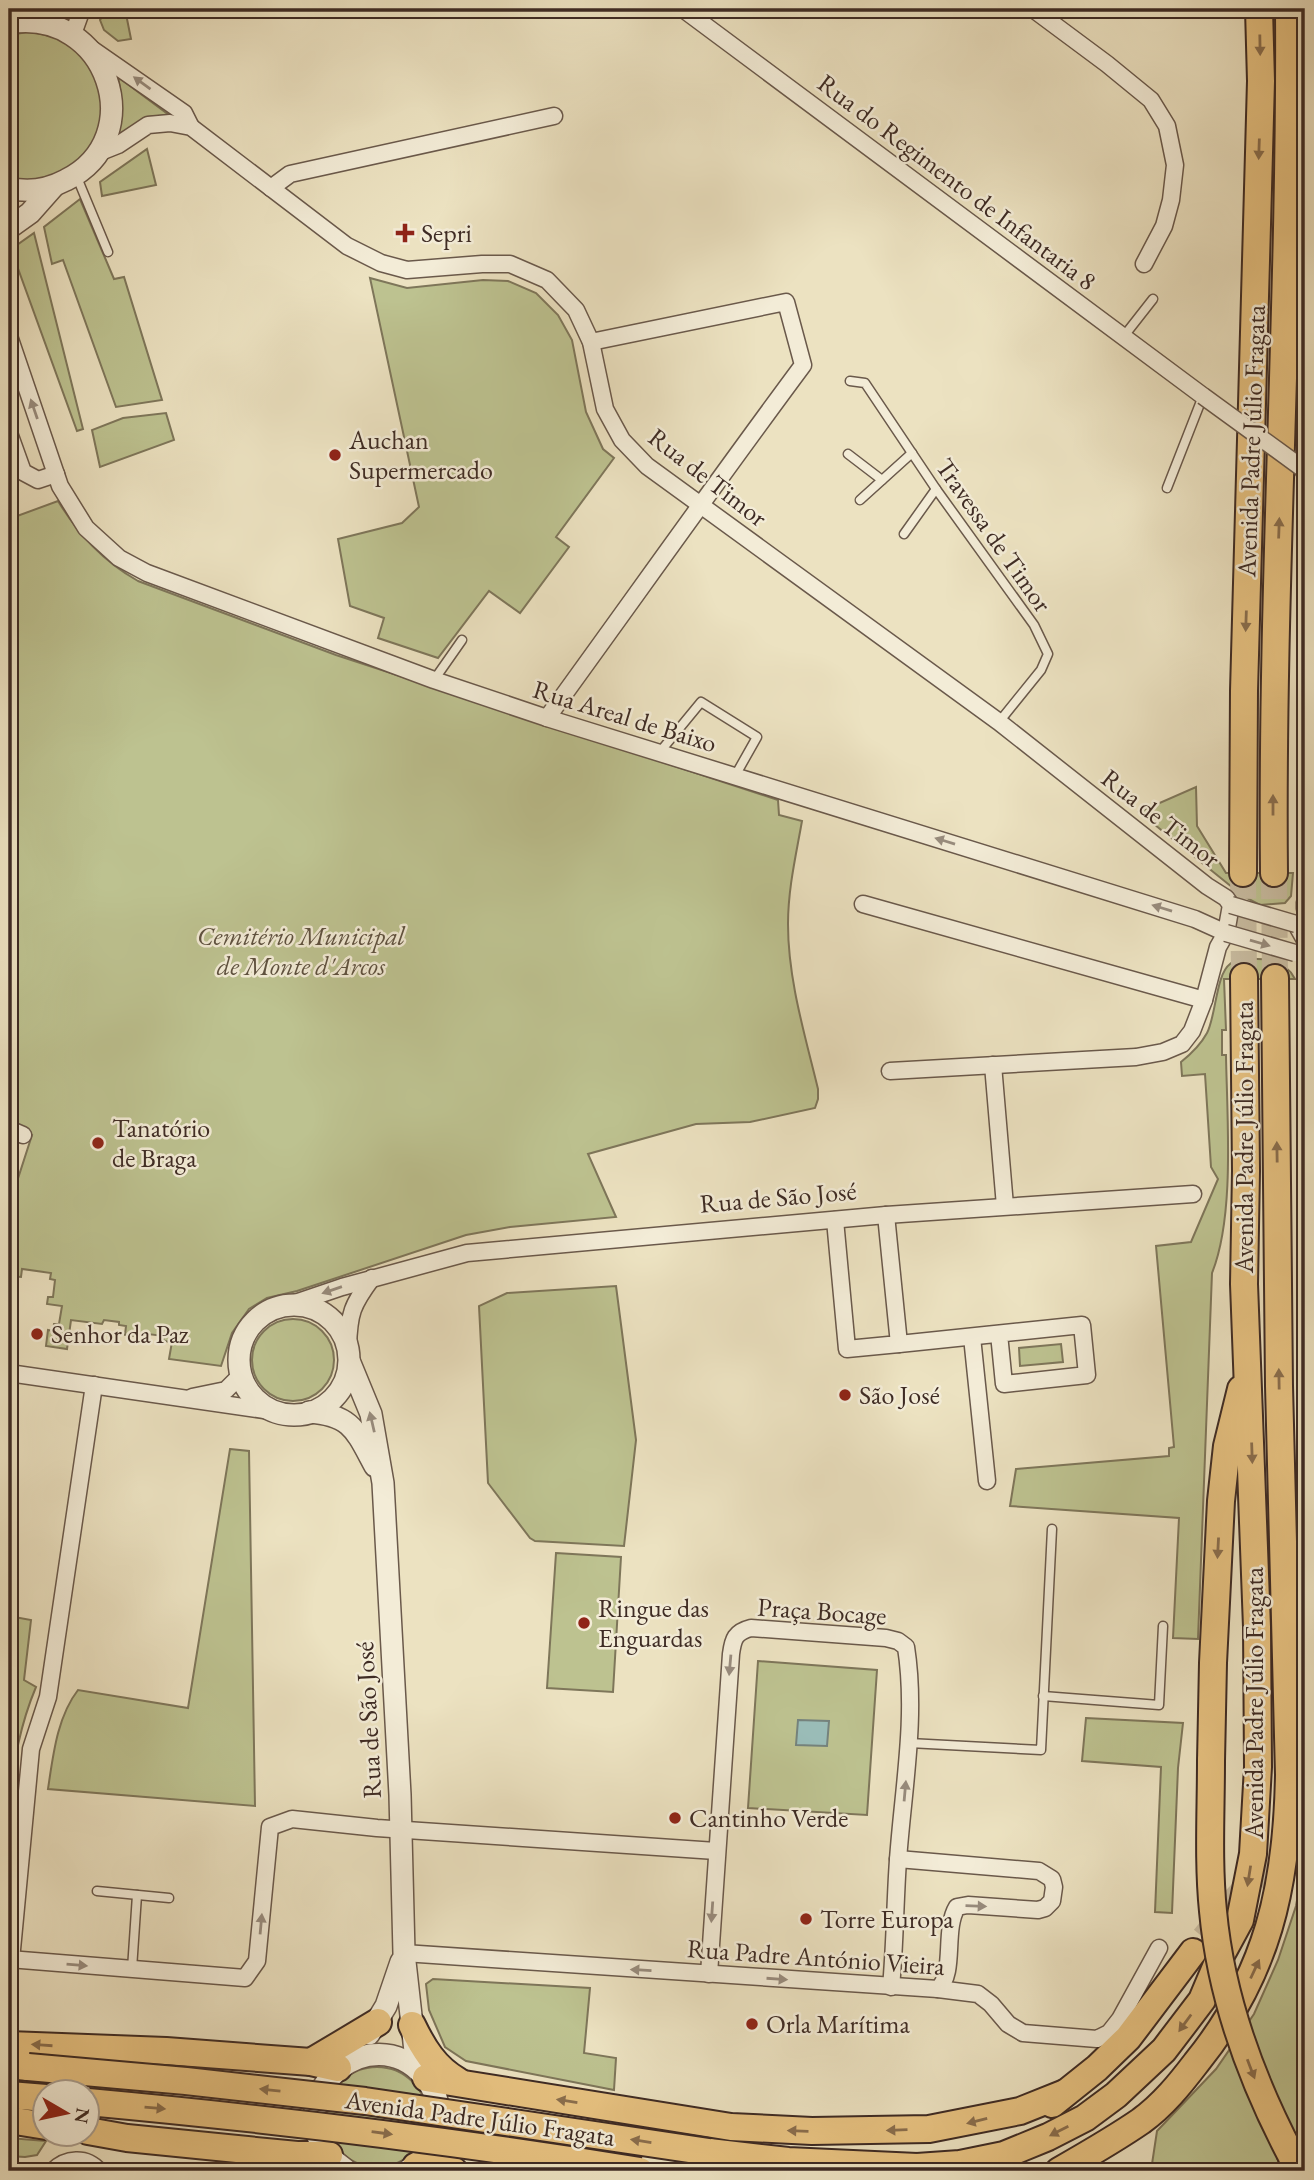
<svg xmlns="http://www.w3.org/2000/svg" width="1314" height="2180" viewBox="0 0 1314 2180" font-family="'EB Garamond',serif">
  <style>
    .green { fill: #bdc290; stroke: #7e765a; stroke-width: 2 }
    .water { fill: #9abdb9; stroke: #75837d; stroke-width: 2 }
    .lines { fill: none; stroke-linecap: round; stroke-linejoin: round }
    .trunk-tunnel { stroke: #c9bda2; stroke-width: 26; stroke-dasharray: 26 13; stroke-linecap: butt }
    .service-casing { stroke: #6a594b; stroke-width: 11 }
    .minor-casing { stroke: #6a594b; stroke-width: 19 }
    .tertiary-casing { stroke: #6a594b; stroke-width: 24 }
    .trunk-casing { stroke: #3e2b24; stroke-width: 30 }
    .service { stroke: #f3ecd7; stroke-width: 8 }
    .minor { stroke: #f3ecd7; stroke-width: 16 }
    .tertiary { stroke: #f3ecd7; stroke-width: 21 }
    .trunk { stroke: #e6c180; stroke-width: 26 }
    .minor-bridge-casing { stroke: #6a594b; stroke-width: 19; stroke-linecap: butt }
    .trunk-bridge-casing { stroke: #3e2b24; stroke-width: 30; stroke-linecap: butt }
    .minor-bridge { stroke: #f3ecd7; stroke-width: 16 }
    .trunk-bridge { stroke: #e6c180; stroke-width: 26 }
    .oneway { fill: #8a6e4d }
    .oneway2 { fill: #988c7e }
    .poi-dot { fill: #8f2418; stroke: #f3ecd7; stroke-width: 2.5 }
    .labels { text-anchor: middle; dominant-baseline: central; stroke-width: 5; stroke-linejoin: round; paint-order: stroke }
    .street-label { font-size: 26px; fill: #3e2b24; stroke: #f3ecd7 }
    .poi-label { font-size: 26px; fill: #3e2b24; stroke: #f3ecd7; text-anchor: start }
    .park-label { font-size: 26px; font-style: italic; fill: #5e513f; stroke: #f3ecd7 }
  </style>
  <rect width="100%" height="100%" fill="#ece2c1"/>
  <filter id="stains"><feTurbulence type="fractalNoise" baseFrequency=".00286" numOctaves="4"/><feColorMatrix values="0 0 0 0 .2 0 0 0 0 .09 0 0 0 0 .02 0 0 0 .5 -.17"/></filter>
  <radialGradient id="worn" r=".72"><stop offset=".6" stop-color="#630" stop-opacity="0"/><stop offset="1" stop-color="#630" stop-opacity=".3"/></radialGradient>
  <g class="green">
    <polygon points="125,9 131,39 118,41 104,30 100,20 105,13"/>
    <path d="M28,32C44,34 60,37 73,47C136,99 90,193 9,179V35Z"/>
    <path d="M118,77L169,115L147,117L118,135C122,115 123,98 118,77Z"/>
    <polygon points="147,149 156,185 102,196 100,182"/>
    <polygon points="80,199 114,279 124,277 162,400 116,407 63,260 52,264 44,227"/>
    <polygon points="34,233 83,429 77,431 12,252 17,245"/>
    <polygon points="370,278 407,288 483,280 508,281 536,293 558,315 572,340 586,412 603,449 614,458 556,537 569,547 520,613 489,591 438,658 378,638 384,618 350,606 338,539 402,523 419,507"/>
    <polygon points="166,413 174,440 100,467 92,430 123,418"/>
    <path d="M58,501C79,535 103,561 138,581L336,655L778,800L779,815L802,821C796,855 788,889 788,924C788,980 805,1035 818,1089V1099L815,1108L750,1122L696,1124L588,1154L616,1217L510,1227L466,1235L297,1291L267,1298L249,1309L232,1333L221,1366L169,1359L172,1342L163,1341L164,1336L148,1334L147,1338L125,1335L126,1326L119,1325V1322L104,1320L102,1324L71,1320L67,1349L46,1346L48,1330L53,1331L54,1324H59L62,1306L47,1304L48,1297H53L55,1280L50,1279L51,1273L22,1269L21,1277L10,1276L9,1282V1199L11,1200L32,1135L9,1124V519Z"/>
    <polygon points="1196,787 1197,826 1226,873 1293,873 1291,896 1285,903 1260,905 1243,896 1139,812"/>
    <path d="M1240,959C1262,958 1284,957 1295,979H1224L1226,1030H1222V1055H1226C1227,1118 1235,1216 1212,1273L1198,1639L1173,1638L1179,1518L1010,1506L1016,1469L1169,1456V1448L1174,1447L1156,1246L1191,1242L1218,1179L1211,1167L1205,1074L1182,1076L1181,1062C1191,1054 1201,1044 1207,1033C1216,1016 1216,974 1230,964C1233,961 1237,960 1240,959Z"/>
    <polygon points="616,1286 636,1440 624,1546 535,1541 530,1538 488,1483 479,1306 507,1293"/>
    <circle cx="293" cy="1360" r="41"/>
    <polygon points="1061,1344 1063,1362 1020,1366 1019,1348"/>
    <path d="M230,1449L249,1451L255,1806L48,1789C53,1756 57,1717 78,1690L188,1708Z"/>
    <polygon points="556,1553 621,1557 613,1692 547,1688"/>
    <path d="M9,1616L31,1620L24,1680L36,1687C20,1725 14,1761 9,1802Z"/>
    <polygon points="758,1661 877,1670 867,1815 748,1808"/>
    <polygon points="1086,1718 1183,1723 1178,1768 1172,1913 1155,1912 1161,1767 1082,1761"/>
    <polygon points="1305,1830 1305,2148 1277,2163 1282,2171 1183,2171 1152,2164 1157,2131 1216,2069 1254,2014 1278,1960 1296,1906 1302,1872"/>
    <polygon points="433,1979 590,1988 584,2053 616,2058 614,2090 466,2061 445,2047 429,2010 426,1984"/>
    <circle cx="377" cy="2117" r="50"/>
    <polygon points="9,2138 46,2141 37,2155 25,2157 9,2156"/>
  </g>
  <polygon class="water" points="798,1720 829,1721 827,1746 796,1745"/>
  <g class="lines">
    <g class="trunk-tunnel">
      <polyline points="1243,873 1244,977"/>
      <polyline points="1274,873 1275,978"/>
      <path d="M1204,1938C1230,1906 1259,1860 1305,1863"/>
    </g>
    <defs>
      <g id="service">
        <polyline points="76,175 108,252"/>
        <polyline points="1124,336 1153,299"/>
        <polyline points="850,381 865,383 936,489 1034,625 1048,654 1041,670 999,722"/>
        <polyline points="848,454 882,480"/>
        <polyline points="1167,488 1203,396"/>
        <polyline points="860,500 912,453"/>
        <polyline points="904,534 936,489"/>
        <polyline points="434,680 462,640"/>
        <polyline points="659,753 701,702 757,737 735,776"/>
        <polyline points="1043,1696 1159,1705 1163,1626"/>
        <polyline points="909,1743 1041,1750 1052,1529"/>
        <polyline points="97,1891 169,1898"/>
        <polyline points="132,1969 137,1895"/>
      </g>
      <g id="minor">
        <polyline points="683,9 1203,396"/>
        <polyline points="1033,9 1107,64 1151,100 1167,126 1175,165 1171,200 1164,226 1144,264"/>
        <polyline points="73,34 82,9"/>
        <polyline points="89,47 184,113 191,127"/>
        <polyline points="98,153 118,145 148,125 170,123 191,127 347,246 381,263 407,270 482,264 510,264 547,280 576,310 591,342 605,409 622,440 647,466 999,722 1207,886 1226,898 1231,905 1226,933 1218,947 1204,1000 1192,1031 1182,1044 1163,1052 1136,1057 890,1071"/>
        <polyline points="271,188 290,174 554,116"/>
        <polyline points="9,336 60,486 86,528 119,558 147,573 434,680 547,718 1195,919 1226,933"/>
        <polyline points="9,433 23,472 38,480 56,474"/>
        <polyline points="1305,454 1302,468 1305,473"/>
        <path d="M547,718C632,601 716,482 803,365L786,302L591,342"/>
        <polyline points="1305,902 1305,909"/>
        <polyline points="863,904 1204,1000"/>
        <polyline points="1296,924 1305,940"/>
        <polyline points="993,1065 1005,1206"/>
        <polyline points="9,1129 23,1135"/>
        <polyline points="835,1220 847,1349 899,1344 886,1215"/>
        <polyline points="292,1304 342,1287 467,1253 886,1215 1193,1194"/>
        <polyline points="972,1337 987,1481"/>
        <polyline points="899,1344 1082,1325 1087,1375 1004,1384 999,1334"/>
        <path d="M348,1347C349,1313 352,1305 372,1278"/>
        <polyline points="9,1373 271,1411"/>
        <polyline points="192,1397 226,1390 241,1375"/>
        <path d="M898,1859L1039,1871L1052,1879L1054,1887L1052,1901L1045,1908L1038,1910L968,1905L957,1907C943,1930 956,1973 938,1989"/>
        <polyline points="404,1953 938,1989 978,1994 991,2004 1008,2024 1023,2033 1097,2039 1109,2033 1120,2019 1159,1948"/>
        <polyline points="9,1959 245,1978 257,1961 270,1827 292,1819 377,1828 716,1851"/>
        <polyline points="11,1960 31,1749 48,1697 94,1385"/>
        <path d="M709,1974L731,1654C733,1639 735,1632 751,1628L886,1638L898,1641L906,1647C917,1717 903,1789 898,1860C895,1902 895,1945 891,1987"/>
        <path d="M53,2171C66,2158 86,2156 99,2171"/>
      </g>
      <g id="tertiary">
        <path d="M9,23C108,7 151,138 66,180C47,190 29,193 9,188"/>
        <polyline points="9,228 30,213 53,187"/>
        <circle cx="294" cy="1360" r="55"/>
        <polyline points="350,1363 371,1414 383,1483 400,1795 404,1953 417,2069"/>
        <path d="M309,1412C352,1415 356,1431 375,1466"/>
        <polyline points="369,2034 386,2006 401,1962"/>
        <path d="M347,2171C341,2166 332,2160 327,2153C282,2092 370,2018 423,2075C432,2085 438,2099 439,2113C441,2137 427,2159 407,2171"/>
      </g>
      <g id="trunk">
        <polyline points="1243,873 1244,691 1261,81 1259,9"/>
        <path d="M1274,873C1271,585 1291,297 1289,9"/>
        <polyline points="1211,1761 1213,1663 1221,1501 1227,1446 1241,1389"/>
        <path d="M412,2025C423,2048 435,2068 458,2081"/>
        <polyline points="9,2045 166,2051 311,2062 338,2068"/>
        <polyline points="311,2062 378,2022"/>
        <polyline points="9,2065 28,2067"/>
        <polyline points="426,2078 731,2127 812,2131 929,2129 1020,2111 1065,2093"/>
        <polyline points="9,2095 46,2098"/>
        <polyline points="1052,2104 1097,2068 1128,2038 1193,1952"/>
        <polyline points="9,2120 46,2126"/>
        <polyline points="88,2131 127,2138 297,2155 329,2155"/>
        <polyline points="709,2152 788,2161 917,2167 960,2164 1004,2155 1048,2137 1085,2118 1116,2095 1164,2050 1202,2000 1221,1955 1240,1920 1253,1854 1258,1767 1257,1627 1244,1284 1246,1171 1244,977"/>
        <polyline points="1291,2155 1301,2171"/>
        <polyline points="416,2166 454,2171"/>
        <path d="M1059,2171C1087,2155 1115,2139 1141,2121C1163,2105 1180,2084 1196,2063C1268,1974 1287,1887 1289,1775L1279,1386L1275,978"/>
      </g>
    </defs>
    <use href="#service" class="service-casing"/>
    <use href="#minor" class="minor-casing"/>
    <use href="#tertiary" class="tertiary-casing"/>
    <use href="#trunk" class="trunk-casing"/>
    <use href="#service" class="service"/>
    <use href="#minor" class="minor"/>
    <use href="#tertiary" class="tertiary"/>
    <use href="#trunk" class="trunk"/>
    <defs>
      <g id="minor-bridge">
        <polyline points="1203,396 1302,468"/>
        <polyline points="1231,905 1296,924"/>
        <polyline points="1226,933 1295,953"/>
      </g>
      <g id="trunk-bridge">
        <path d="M1211,1761C1211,1811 1208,1862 1213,1911C1221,1998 1251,2079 1291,2155"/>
        <polyline points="28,2067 186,2081 365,2101 709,2152"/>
        <path d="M88,2102C272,2119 456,2141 640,2171"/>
      </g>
    </defs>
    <use href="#minor-bridge" class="minor-bridge-casing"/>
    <use href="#trunk-bridge" class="trunk-bridge-casing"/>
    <use href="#minor-bridge" class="minor-bridge"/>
    <use href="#trunk-bridge" class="trunk-bridge"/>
  </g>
  <defs><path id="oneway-solid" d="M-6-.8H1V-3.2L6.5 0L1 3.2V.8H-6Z" transform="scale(1.75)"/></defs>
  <g class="oneway">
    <use href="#oneway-solid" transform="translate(1260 45) rotate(89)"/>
    <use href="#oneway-solid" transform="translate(1259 149) rotate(92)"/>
    <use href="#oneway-solid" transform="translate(1279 528) rotate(-88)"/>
    <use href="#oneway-solid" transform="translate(1246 621) rotate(92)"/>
    <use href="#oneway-solid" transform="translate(1273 805) rotate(-90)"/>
    <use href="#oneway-solid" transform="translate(1277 1152) rotate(-91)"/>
    <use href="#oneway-solid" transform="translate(1279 1379) rotate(-91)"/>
    <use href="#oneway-solid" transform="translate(1252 1453) rotate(88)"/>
    <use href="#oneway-solid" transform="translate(1218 1548) rotate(93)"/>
    <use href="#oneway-solid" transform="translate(1249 1876) rotate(99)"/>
    <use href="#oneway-solid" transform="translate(1255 1969) rotate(-65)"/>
    <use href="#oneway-solid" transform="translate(1185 2023) rotate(126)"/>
    <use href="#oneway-solid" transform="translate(42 2045) rotate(-176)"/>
    <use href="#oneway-solid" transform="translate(1251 2069) rotate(69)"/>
    <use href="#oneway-solid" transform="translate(270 2090) rotate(-174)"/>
    <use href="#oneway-solid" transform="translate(567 2101) rotate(-171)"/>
    <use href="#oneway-solid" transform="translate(155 2108) rotate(5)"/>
    <use href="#oneway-solid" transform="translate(977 2121) rotate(166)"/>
    <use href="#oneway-solid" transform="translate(897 2130) rotate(178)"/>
    <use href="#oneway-solid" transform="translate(798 2131) rotate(-178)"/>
    <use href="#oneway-solid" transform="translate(1059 2131) rotate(153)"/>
    <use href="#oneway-solid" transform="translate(382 2133) rotate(8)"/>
    <use href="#oneway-solid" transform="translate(641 2141) rotate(-171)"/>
  </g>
  <g class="oneway2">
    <use href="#oneway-solid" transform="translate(142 83) rotate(-144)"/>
    <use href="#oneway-solid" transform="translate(34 409) rotate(-109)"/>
    <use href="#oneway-solid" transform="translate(945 841) rotate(-163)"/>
    <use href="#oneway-solid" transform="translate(1162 908) rotate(-163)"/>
    <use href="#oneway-solid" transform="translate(1260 943) rotate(16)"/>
    <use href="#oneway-solid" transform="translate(332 1290) rotate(161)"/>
    <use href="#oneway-solid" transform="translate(372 1422) rotate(-103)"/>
    <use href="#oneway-solid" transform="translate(730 1665) rotate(95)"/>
    <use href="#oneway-solid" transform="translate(905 1791) rotate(-85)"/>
    <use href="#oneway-solid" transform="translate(976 1906) rotate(2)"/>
    <use href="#oneway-solid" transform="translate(712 1912) rotate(94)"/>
    <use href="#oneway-solid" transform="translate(261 1924) rotate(-85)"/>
    <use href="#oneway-solid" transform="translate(77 1965) rotate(5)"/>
    <use href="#oneway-solid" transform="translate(641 1970) rotate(-177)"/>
    <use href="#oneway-solid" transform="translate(777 1979) rotate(4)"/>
  </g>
  <g class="poi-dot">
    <path d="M401.5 222.5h7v7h7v7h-7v7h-7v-7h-7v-7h7z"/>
    <circle cx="335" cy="455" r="7"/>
    <circle cx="98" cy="1143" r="7"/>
    <circle cx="37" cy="1334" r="7"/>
    <circle cx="845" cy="1395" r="7"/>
    <circle cx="584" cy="1623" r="7"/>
    <circle cx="675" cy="1818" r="7"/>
    <circle cx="806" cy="1919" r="7"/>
    <circle cx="752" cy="2024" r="7"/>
  </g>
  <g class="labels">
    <g class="street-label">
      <text transform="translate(957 182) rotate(37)">Rua do Regimento de Infantaria 8</text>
      <text transform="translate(1251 441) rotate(-88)">Avenida Padre Júlio Fragata</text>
      <text transform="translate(708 477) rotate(38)">Rua de Timor</text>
      <text transform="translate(994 535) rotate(55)">Travessa de Timor</text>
      <text transform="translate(625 716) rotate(17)">Rua Areal de Baixo</text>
      <text transform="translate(1161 818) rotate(38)">Rua de Timor</text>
      <text transform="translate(1244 1137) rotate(-90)">Avenida Padre Júlio Fragata</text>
      <text transform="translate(778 1197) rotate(-5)">Rua de São José</text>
      <text transform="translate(822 1611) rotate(4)">Praça Bocage</text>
      <text transform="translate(1254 1703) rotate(-90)">Avenida Padre Júlio Fragata</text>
      <text transform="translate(368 1720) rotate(-93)">Rua de São José</text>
      <text transform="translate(816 1957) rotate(4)">Rua Padre António Vieira</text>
      <text transform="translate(480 2118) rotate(8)">Avenida Padre Júlio Fragata</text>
    </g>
    <g class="poi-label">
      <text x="421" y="233">Sepri</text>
      <text x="349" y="440">Auchan<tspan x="349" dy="30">Supermercado</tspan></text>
      <text x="112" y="1128">Tanatório<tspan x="112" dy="30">de Braga</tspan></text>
      <text x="51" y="1334">Senhor da Paz</text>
      <text x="859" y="1395">São José</text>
      <text x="598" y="1608">Ringue das<tspan x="598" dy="30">Enguardas</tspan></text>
      <text x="689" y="1818">Cantinho Verde</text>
      <text x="820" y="1919">Torre Europa</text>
      <text x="766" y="2024">Orla Marítima</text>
    </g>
    <g class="park-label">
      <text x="301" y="936">Cemitério Municipal<tspan x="301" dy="30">de Monte d'Arcos</tspan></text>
    </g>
  </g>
  <rect width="1314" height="2180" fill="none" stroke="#ece2c1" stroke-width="35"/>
  <rect x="10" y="10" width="1293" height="2159" fill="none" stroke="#3e2b24" stroke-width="3.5"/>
  <rect x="18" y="18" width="1279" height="2145" fill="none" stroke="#3e2b24" stroke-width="2"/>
  <g transform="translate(66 2113) rotate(99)"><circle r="33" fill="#f3ecd7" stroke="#ab9f8f" stroke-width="2"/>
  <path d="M0-5L12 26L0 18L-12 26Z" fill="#8f2418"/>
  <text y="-10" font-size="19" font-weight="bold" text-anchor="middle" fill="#3e2b24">N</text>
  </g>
  <rect width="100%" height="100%" filter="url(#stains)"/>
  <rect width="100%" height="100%" fill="url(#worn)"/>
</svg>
